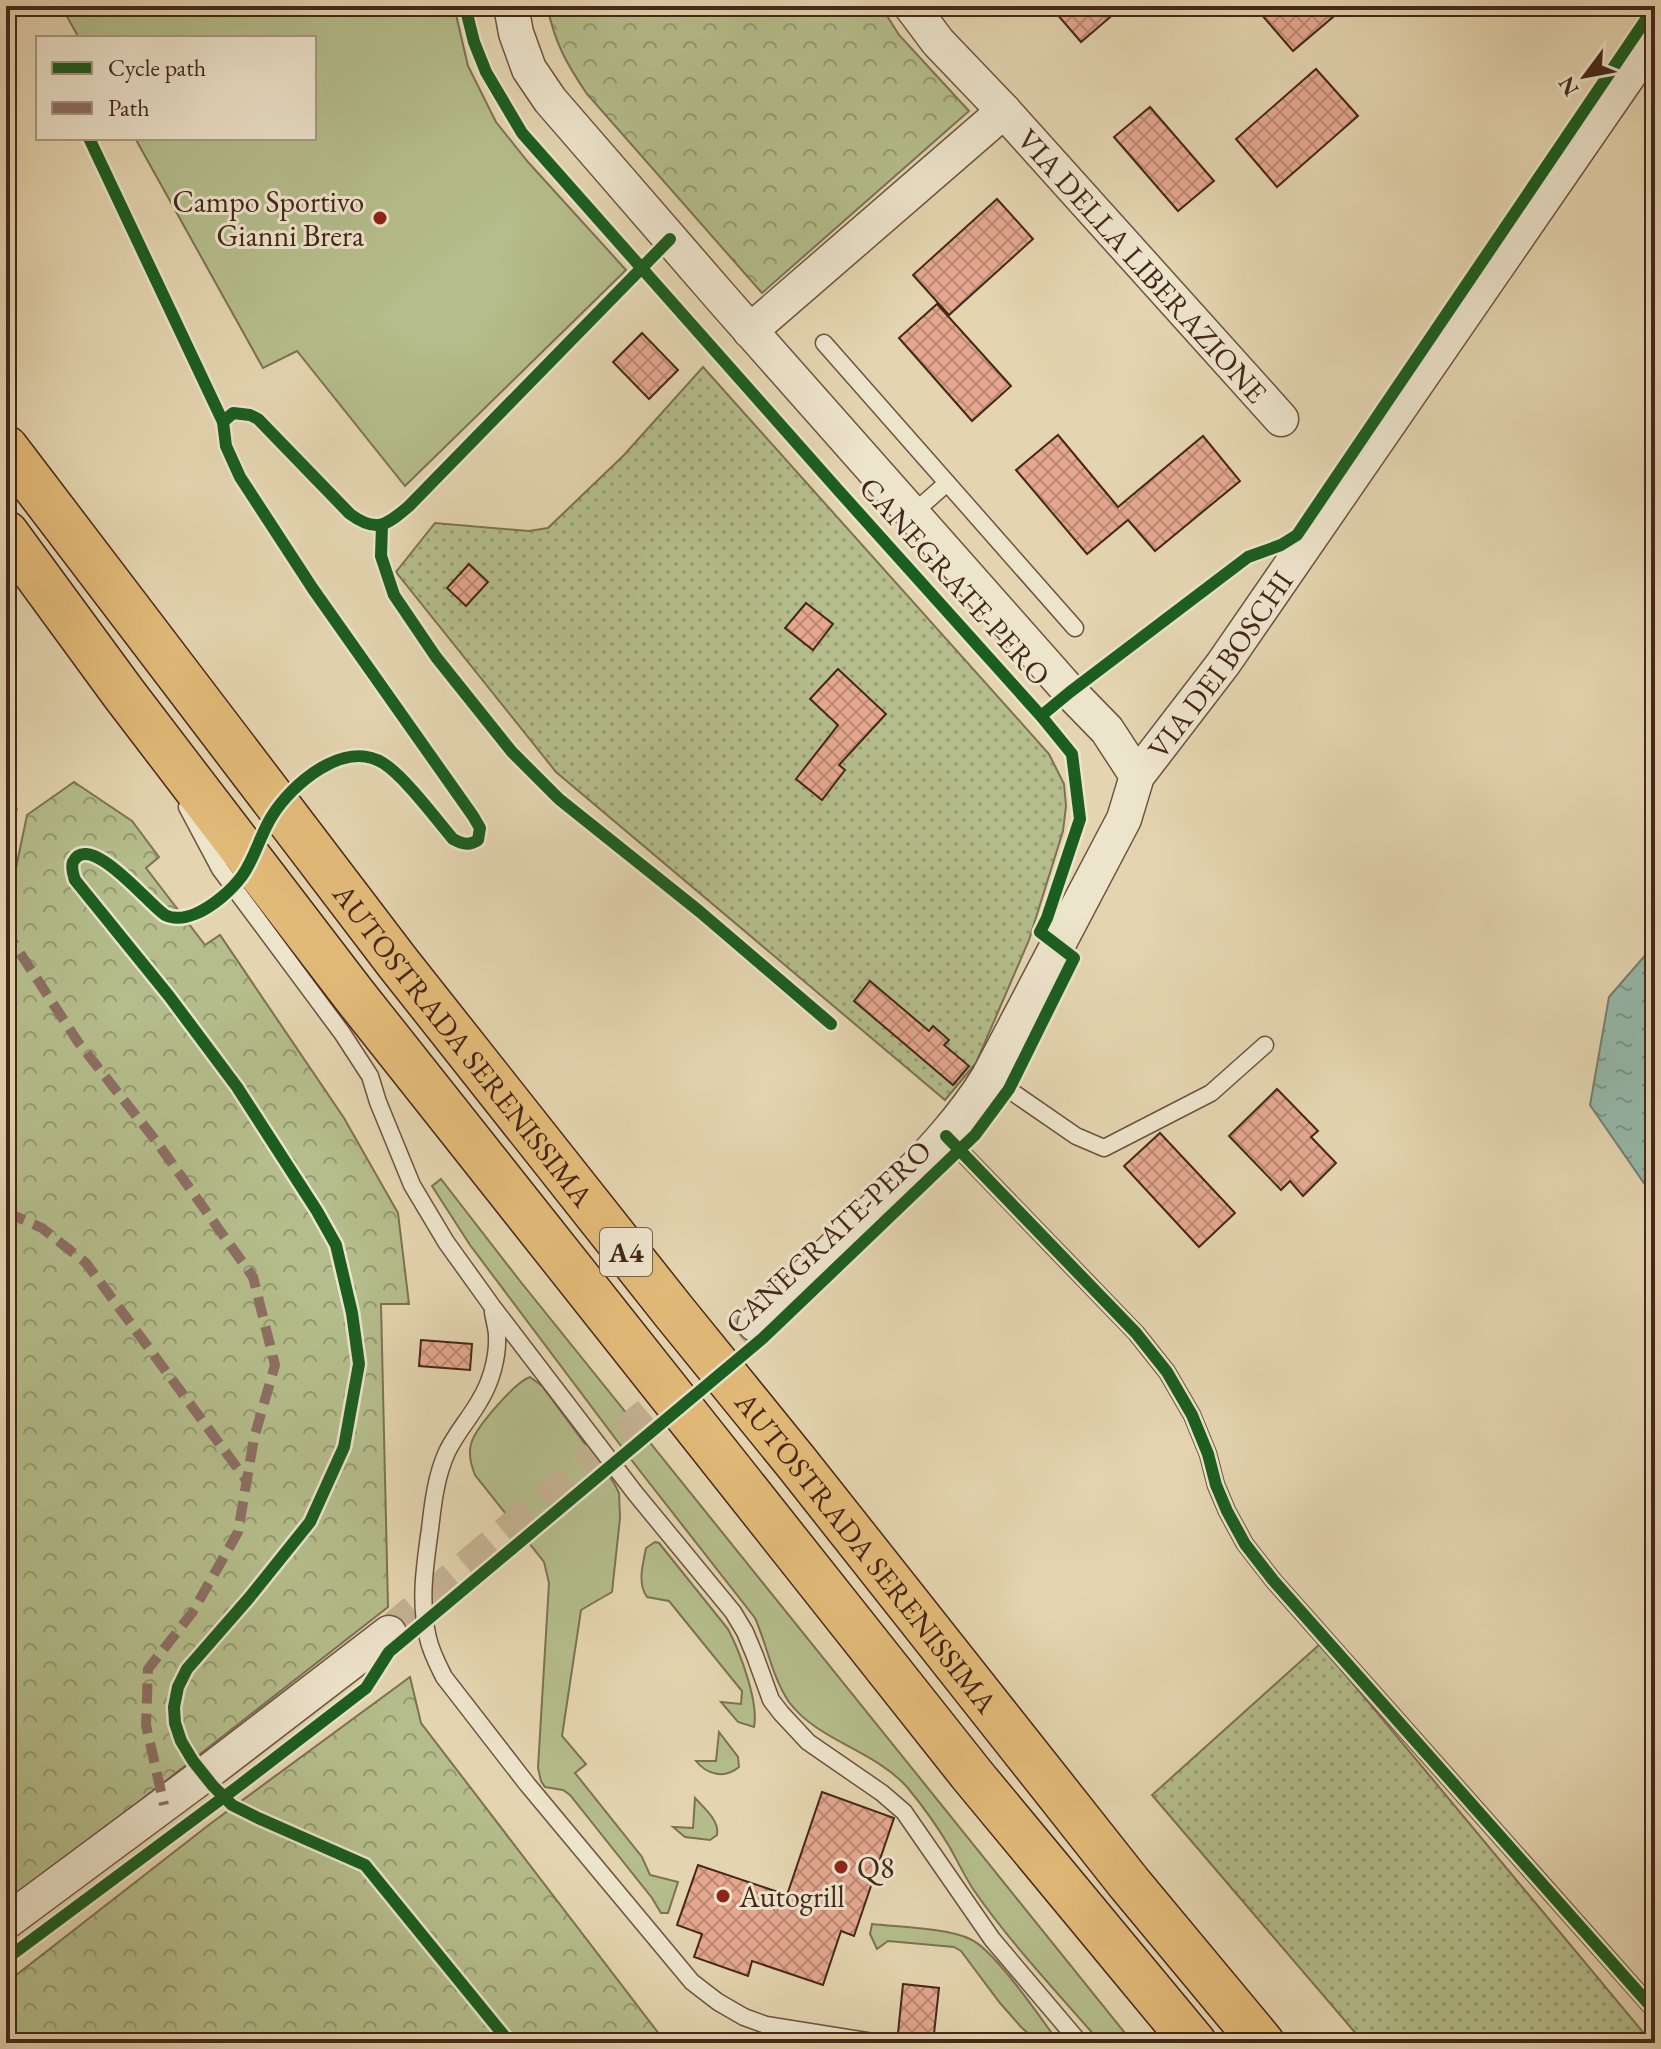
<svg xmlns="http://www.w3.org/2000/svg" width="1661" height="2049" viewBox="0 0 1661 2049" font-family="'EB Garamond',serif">
  <style>
    .grass { fill: #b4bd8b; stroke: #7c7252; stroke-width: 2 }
    .forest { fill: url(#forest-crowns); stroke: #7c7252; stroke-width: 2 }
    .garden { fill: url(#garden-dots); stroke: #7c7252; stroke-width: 2 }
    .water { fill: url(#water-ripples); stroke: #757f70; stroke-width: 2 }
    .building { fill: url(#building-cross-hatch); stroke: #45271a; stroke-width: 2 }
    .lines { fill: none; stroke-linecap: round; stroke-linejoin: round }
    .minor-tunnel { stroke: #c4b292; stroke-width: 34; stroke-dasharray: 34 17; stroke-linecap: butt }
    .service-casing { stroke: #6d5240; stroke-width: 19 }
    .minor-casing { stroke: #6d5240; stroke-width: 37 }
    .motorway-casing { stroke: #45271a; stroke-width: 47 }
    .service { stroke: #ede4cc; stroke-width: 16 }
    .minor { stroke: #ede4cc; stroke-width: 34 }
    .motorway { stroke: #e2ba78; stroke-width: 44 }
    .quiet { stroke: #8d6e63; stroke-width: 10; stroke-dasharray: 20 10; stroke-linecap: butt }
    .cycleway-casing { stroke: #ede4cc; stroke-width: 17 }
    .cycleway { stroke: #1b5e20; stroke-width: 12 }
    .poi-dot { fill: #8f2418; stroke: #ede4cc; stroke-width: 3 }
    .labels { text-anchor: middle; dominant-baseline: central; stroke-width: 6; stroke-linejoin: round; paint-order: stroke }
    .shield { fill: #ede4cc; stroke: #77604f; stroke-width: 2 }
    .shield-label { font-size: 28px; font-weight: bold; fill: #45271a }
    .poi-label { font-size: 30px; fill: #45271a; stroke: #ede4cc; text-anchor: start }
    .street-label { font-size: 30px; fill: #45271a; stroke: #ede4cc }
  </style>
  <defs>
    <pattern id="forest-crowns" width="20" height="18" patternUnits="userSpaceOnUse" patternTransform="scale(2)"><rect width="20" height="18" fill="#b4bd8b"/><path d="M2 6a3 3 0 1 1 6 0M12 15a3 3 0 1 1 6 0" fill="none" stroke="#949a71"/></pattern>
    <pattern id="garden-dots" width="8" height="8" patternUnits="userSpaceOnUse" patternTransform="scale(2)"><rect width="8" height="8" fill="#b4bd8b"/><path d="M2 2h.1M6 6h.1" fill="none" stroke="#949a71" stroke-width="1.8" stroke-linecap="round"/></pattern>
    <pattern id="water-ripples" width="26" height="14" patternUnits="userSpaceOnUse" patternTransform="scale(2)"><rect width="26" height="14" fill="#95b9aa"/><path d="M2 4q2-2 4 0t4 0M15 11q2-2 4 0t4 0" fill="none" stroke="#7b968a"/></pattern>
    <pattern id="building-cross-hatch" width="8" height="8" patternUnits="userSpaceOnUse" patternTransform="scale(2)"><rect width="8" height="8" fill="#e5a88f"/><path d="M0 0l8 8M0 8l8-8" fill="none" stroke="#bb8974"/></pattern>
  </defs>
  <rect width="100%" height="100%" fill="#e4d5b0"/>
  <filter id="stains"><feTurbulence type="fractalNoise" baseFrequency=".0025" numOctaves="4"/><feColorMatrix values="0 0 0 0 .2 0 0 0 0 .09 0 0 0 0 .02 0 0 0 .5 -.17"/></filter>
  <radialGradient id="worn" r=".72"><stop offset=".6" stop-color="#630" stop-opacity="0"/><stop offset="1" stop-color="#630" stop-opacity=".3"/></radialGradient>
  <g class="grass">
    <polygon points="61,6 454,6 468,66 496,122 528,162 626,270 405,486 297,351 263,368 135,138 314,138 314,38 79,38"/>
    <path d="M441,1179L520,1281L1133,2043H1101C1058,1993 1011,1944 973,1889C964,1875 957,1860 949,1846C937,1826 922,1805 907,1787C874,1750 818,1741 789,1702C772,1677 767,1645 755,1618L633,1462L470,1245L432,1186Z"/>
    <path d="M530,1377L542,1386L614,1483L619,1493L620,1518L612,1592L581,1610L562,1736L586,1764L575,1773L642,1857L650,1875L678,1882L668,1913H661L652,1898L570,1795L563,1790L545,1787L541,1781L538,1768L549,1583L544,1562L475,1475C471,1465 468,1455 471,1444C475,1428 515,1382 530,1377Z"/>
    <path d="M655,1542L659,1543L728,1629C740,1652 759,1702 754,1727L738,1722L721,1702L741,1704L742,1691L669,1601L647,1597C637,1583 643,1564 646,1548Z"/>
    <path d="M719,1732L738,1757L739,1767C725,1779 707,1775 696,1761H716Z"/>
    <path d="M695,1798C704,1808 720,1821 717,1835L710,1840L685,1837L673,1827L693,1828Z"/>
    <path d="M872,1924C898,1927 949,1928 970,1939C995,1950 1041,2019 1059,2043H1039L1021,2027L1000,2003L961,1951L954,1947L888,1941L877,1949L870,1934Z"/>
  </g>
  <g class="forest">
    <path d="M547,6H881L899,35L969,111L762,293L587,94C566,63 555,43 547,6Z"/>
    <polygon points="74,782 132,821 159,857 146,868 205,945 220,935 344,1118 398,1213 409,1304 381,1304 388,1607 6,1906 6,897 10,897 27,815"/>
    <polygon points="410,1677 421,1723 666,2043 6,2043 6,1983 210,1824"/>
  </g>
  <g class="garden">
    <polygon points="703,367 1049,754 1064,784 1066,806 1063,831 1029,940 976,1063 945,1100 556,772 396,572 435,523 529,531 548,528 624,455"/>
    <polygon points="1320,1644 1652,2043 1364,2043 1152,1795"/>
  </g>
  <polygon class="water" points="1655,944 1655,1199 1590,1105 1609,997"/>
  <g class="building">
    <polygon points="1050,6 1123,6 1081,42"/>
    <polygon points="1254,6 1346,6 1293,51"/>
    <polygon points="1316,69 1358,116 1277,187 1236,139"/>
    <polygon points="1150,107 1214,181 1178,211 1114,137"/>
    <polygon points="997,199 1033,239 949,315 913,275"/>
    <polygon points="937,304 1011,386 972,421 899,338"/>
    <polygon points="642,333 678,370 649,399 613,362"/>
    <polygon points="1058,435 1118,507 1203,436 1240,481 1155,551 1128,520 1087,554 1016,470"/>
    <polygon points="469,564 488,582 466,606 447,588"/>
    <polygon points="806,603 833,624 813,650 785,628"/>
    <polygon points="838,669 886,714 839,765 845,770 822,800 796,779 838,725 810,699"/>
    <polygon points="870,981 929,1031 933,1026 949,1040 944,1045 969,1066 953,1085 854,1001"/>
    <polygon points="1277,1089 1318,1131 1311,1137 1336,1163 1303,1196 1290,1181 1281,1190 1229,1136"/>
    <polygon points="1160,1133 1235,1213 1199,1247 1124,1166"/>
    <polygon points="421,1340 472,1344 470,1370 419,1366"/>
    <polygon points="822,1792 894,1818 854,1936 841,1931 823,1985 752,1961 748,1976 694,1957 702,1934 677,1925 698,1865 787,1895"/>
    <polygon points="903,1984 939,1988 933,2043 897,2043"/>
  </g>
  <g class="lines">
    <polyline class="minor-tunnel" points="389,1633 755,1324"/>
    <defs>
      <g id="service">
        <polyline points="824,343 1075,628"/>
        <polyline points="912,514 947,483"/>
        <polyline points="187,807 220,869 342,1033 370,1076 378,1102 412,1185 446,1242 492,1306 635,1493 733,1612 745,1632 755,1656 771,1700 781,1713 808,1742 882,1793 904,1812 992,1939 1080,2043"/>
        <polyline points="989,1076 1076,1136 1104,1148 1211,1093 1265,1045"/>
        <polyline points="946,1136 1136,1333 1167,1372 1192,1415 1208,1454 1216,1485 1227,1511 1245,1544 1273,1580 1655,2011"/>
        <path d="M493,1312C494,1320 497,1328 497,1336C498,1357 491,1382 480,1400C470,1418 456,1433 447,1452C436,1476 433,1503 430,1529C425,1565 419,1602 428,1638C431,1652 438,1665 444,1677L527,1784L692,1982L718,2002L744,2017L766,2025L879,2043"/>
      </g>
      <g id="minor">
        <polyline points="511,6 516,33 529,69 550,100 725,302 1070,692 1107,730 1137,776"/>
        <path id="s1" d="M911,6L938,42L1004,111L1281,419"/>
        <polyline points="750,331 1004,111"/>
        <path id="s2" d="M755,1324C804,1278 853,1232 900,1184C933,1150 964,1117 989,1076L1124,819L1137,776L1223,664L1655,37"/>
        <polyline points="6,1922 204,1775 389,1633"/>
      </g>
      <g id="motorway">
        <path id="s3" d="M6,448L398,963L675,1313L796,1462L1129,1883L1262,2043"/>
        <polyline points="6,533 124,694 354,995 972,1775 1194,2043"/>
      </g>
    </defs>
    <use href="#service" class="service-casing"/>
    <use href="#minor" class="minor-casing"/>
    <use href="#motorway" class="motorway-casing"/>
    <use href="#service" class="service"/>
    <use href="#minor" class="minor"/>
    <use href="#motorway" class="motorway"/>
    <g class="quiet">
      <polyline points="6,841 13,807"/>
      <polyline points="6,927 9,936 78,1042 156,1141 253,1277 275,1365 254,1438 238,1532 192,1613 148,1669 146,1725 164,1805"/>
      <polyline points="6,1212 42,1228 86,1263 247,1481"/>
    </g>
    <defs>
      <g id="cycleway">
        <polyline points="89,138 223,422"/>
        <polyline points="382,525 381,556 394,595 436,657 512,752 559,799 699,911 831,1024"/>
        <polyline points="1041,716 1070,692 1248,557 1281,545 1297,535 1655,6"/>
        <polyline points="946,1136 1136,1333 1167,1372 1192,1415 1208,1454 1216,1485 1227,1511 1245,1544 1273,1580 1655,2011"/>
        <polyline points="6,1959 240,1785 366,1688 389,1652 763,1338 975,1135 1009,1089 1074,958 1040,932 1047,918 1080,819 1072,754 1041,716 839,491 522,133 486,72 474,42 465,6"/>
        <path d="M510,2043L365,1865L258,1818L232,1805L213,1786L193,1761L181,1741L175,1723L174,1707L178,1687L187,1669L249,1598L310,1522L344,1447L359,1364L352,1313L336,1245L317,1211L237,1087L169,996L75,880C73,874 71,867 73,862C89,829 151,907 165,915C175,920 185,918 195,914C212,907 231,891 242,876C255,858 260,835 272,816C292,784 344,739 383,763C404,776 436,819 453,839C462,844 469,846 478,840L480,828L473,816L313,589L240,477L226,446L223,422L233,413L250,415L258,419L350,514C376,533 386,526 409,506L670,239"/>
      </g>
    </defs>
    <use href="#cycleway" class="cycleway-casing"/>
    <use href="#cycleway" class="cycleway"/>
  </g>
  <g class="poi-dot">
    <circle cx="380" cy="218" r="8"/>
    <circle cx="841" cy="1867" r="8"/>
    <circle cx="723" cy="1896" r="8"/>
  </g>
  <g class="labels">
    <rect class="shield" x="600" y="1228" width="52" height="48" rx="6"/>
    <g class="shield-label">
      <text x="626" y="1252">A4</text>
    </g>
    <g class="poi-label">
      <text x="364" y="201" text-anchor="end">Campo Sportivo<tspan x="364" dy="34">Gianni Brera</tspan></text>
      <text x="857" y="1867">Q8</text>
      <text x="739" y="1896">Autogrill</text>
    </g>
    <g class="street-label">
      <text stroke="none"><textPath href="#s1" startOffset="348">VIA DELLA LIBERAZIONE</textPath></text>
      <text transform="translate(955 581) rotate(48)">CANEGRATE-PERO</text>
      <text stroke="none"><textPath href="#s2" startOffset="816">VIA DEI BOSCHI</textPath></text>
      <text stroke="none"><textPath href="#s3" startOffset="752">AUTOSTRADA SERENISSIMA</textPath></text>
      <text transform="translate(828 1237) rotate(-43)">CANEGRATE-PERO</text>
      <text stroke="none"><textPath href="#s3" startOffset="1400">AUTOSTRADA SERENISSIMA</textPath></text>
    </g>
  </g>
  <rect width="1661" height="2049" fill="none" stroke="#e4d5b0" stroke-width="32"/>
  <rect x="8" y="8" width="1645" height="2033" fill="none" stroke="#45271a" stroke-width="4"/>
  <rect x="16" y="16" width="1629" height="2017" fill="none" stroke="#45271a" stroke-width="2"/>
  <rect x="36" y="36" width="280" height="104" fill="#ede4cc" stroke="#aa9885" stroke-width="2"/>
  <rect x="52" y="62" width="40" height="12" fill="#1b5e20" stroke="#aa9885" stroke-width="2"/>
  <text x="108" y="76" font-size="24" fill="#45271a">Cycle path</text>
  <rect x="52" y="102" width="40" height="12" fill="#8d6e63" stroke="#aa9885" stroke-width="2"/>
  <text x="108" y="116" font-size="24" fill="#45271a">Path</text>
  <g transform="translate(1585 76) rotate(238)" stroke="#ede4cc" stroke-width="6" paint-order="stroke">
  <path d="M0-6L14 30L0 20L-14 30Z" fill="#45271a"/>
  <text y="-12" font-size="22" font-weight="bold" text-anchor="middle" fill="#45271a">N</text>
  </g>
  <rect width="100%" height="100%" filter="url(#stains)"/>
  <rect width="100%" height="100%" fill="url(#worn)"/>
</svg>
